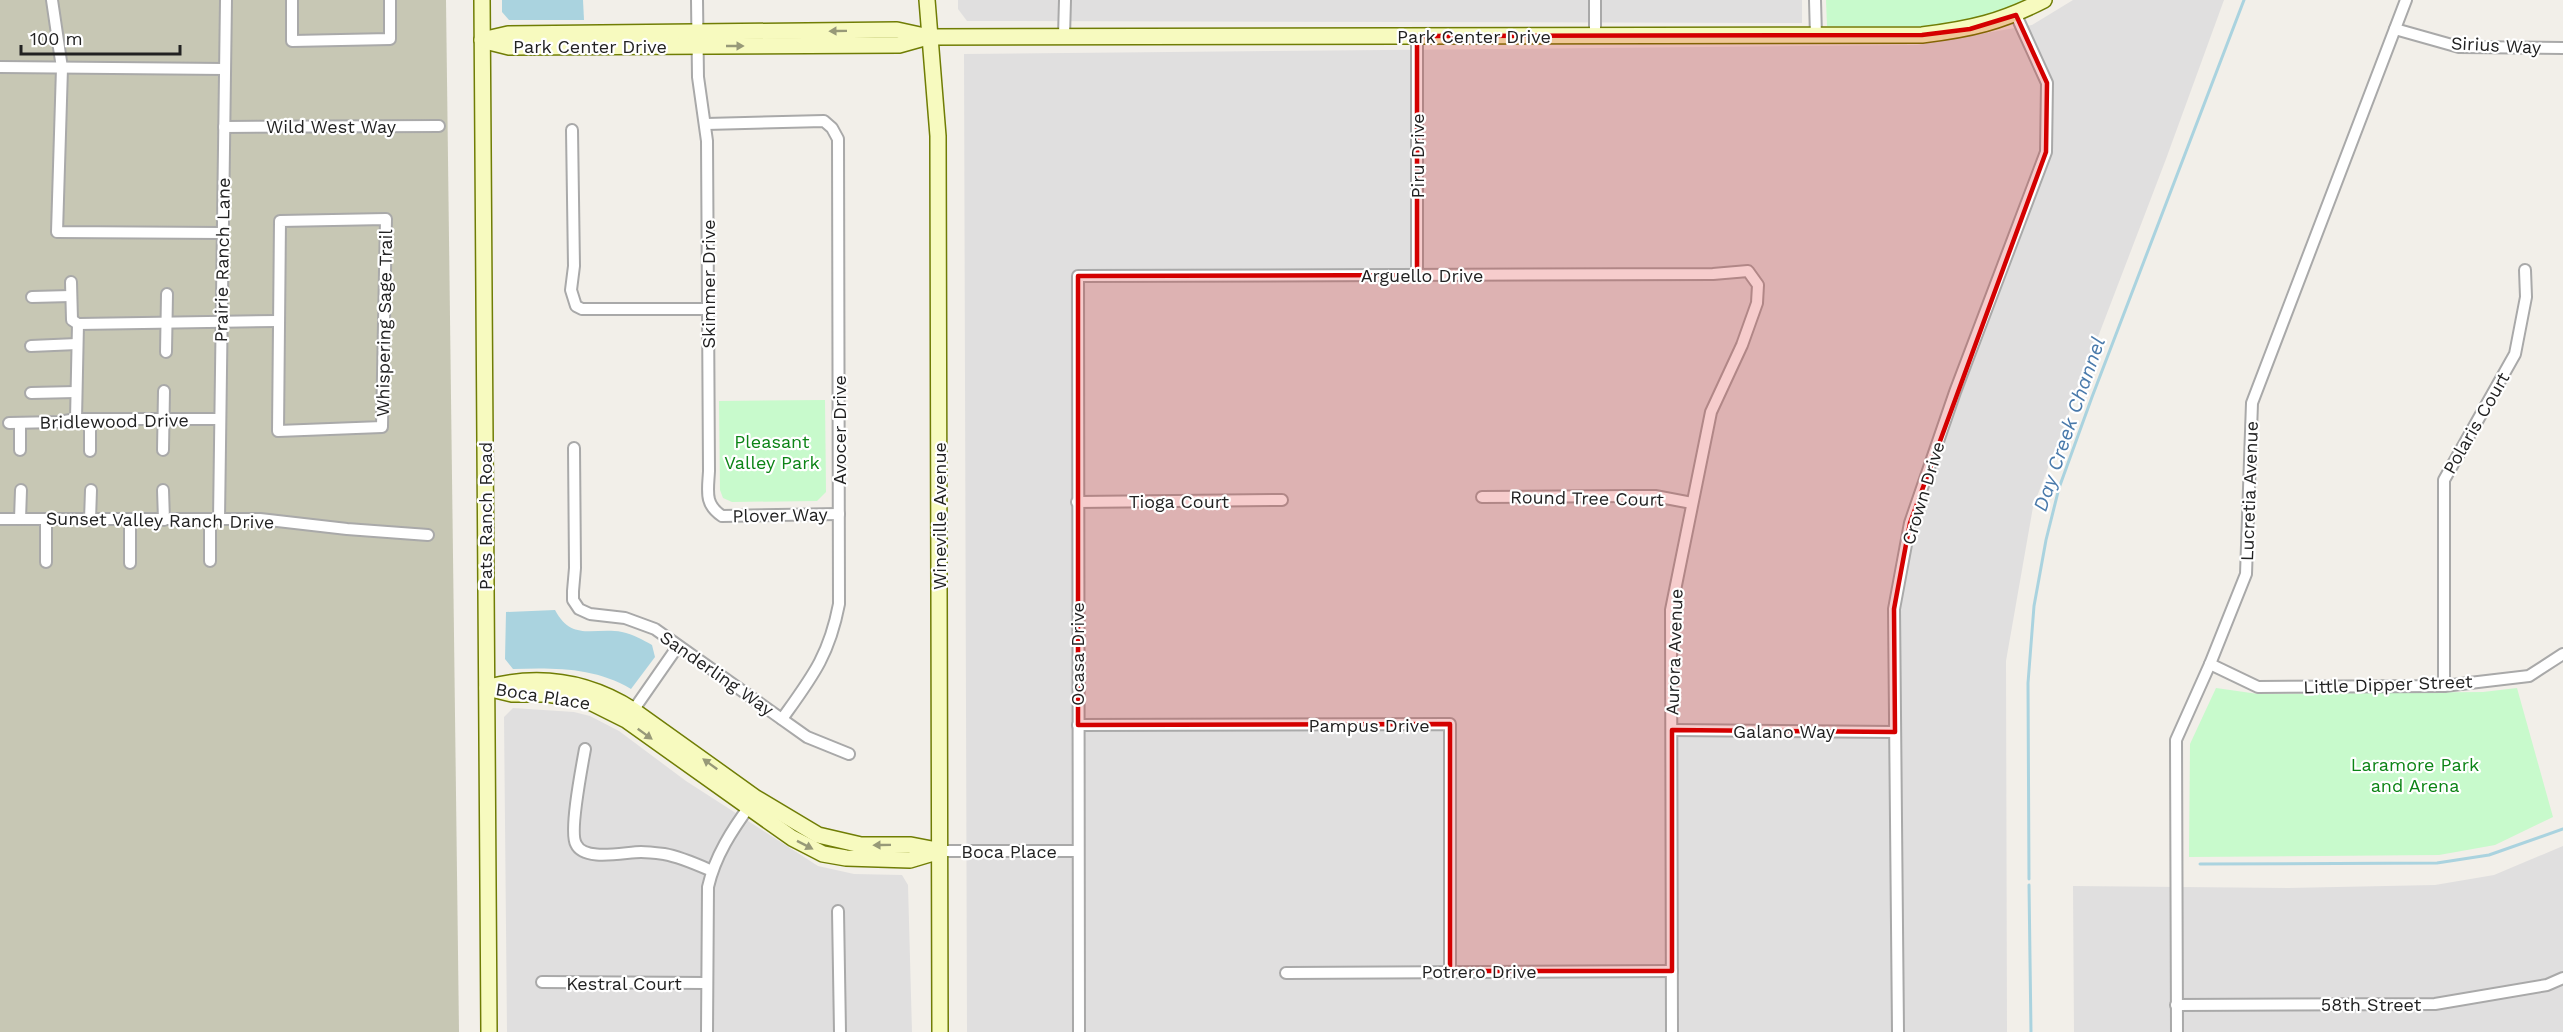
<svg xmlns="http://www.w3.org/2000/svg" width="2563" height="1032" viewBox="0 0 2563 1032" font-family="'Work Sans',sans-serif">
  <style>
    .residential { fill: #e0dfdf }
    .construction { fill: #c7c7b4 }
    .park { fill: #c8facc }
    .water { fill: #aad3df }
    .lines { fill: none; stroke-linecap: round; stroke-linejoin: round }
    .stream { stroke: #aad3df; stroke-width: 3 }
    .street-casing { stroke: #a9a9a9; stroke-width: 14 }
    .secondary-casing { stroke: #707d05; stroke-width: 18 }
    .street { stroke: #fff; stroke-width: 10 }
    .secondary { stroke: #f7fabf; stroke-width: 15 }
    .oneway { fill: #979978 }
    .marked { fill: #d40000; fill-opacity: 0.2; stroke: #d40000; stroke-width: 4.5; stroke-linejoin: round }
    .labels { text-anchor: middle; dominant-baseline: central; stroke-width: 4.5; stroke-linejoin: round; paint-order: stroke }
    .street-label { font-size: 18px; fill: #222; stroke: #fff }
    .park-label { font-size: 18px; fill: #0c8416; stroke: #fff }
    .water-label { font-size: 20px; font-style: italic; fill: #4a7aab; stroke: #fff }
  </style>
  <rect width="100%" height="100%" fill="#f2efe9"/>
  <g class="residential">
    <polygon points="958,0 1802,0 1802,23 967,21 958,9"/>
    <polygon points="2073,0 2224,0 2166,159 2033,507 2006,661 2007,1032 967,1032 964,54 1917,45 2032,25"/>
    <polygon points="513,708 574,712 590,716 619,731 686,781 818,866 854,874 902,875 908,885 912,1032 507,1032 504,717"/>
    <polygon points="2563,846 2563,1032 2074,1032 2073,886 2288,888 2435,885 2494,875"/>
  </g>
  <polygon class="construction" points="0,0 446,0 459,1032 0,1032"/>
  <g class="park">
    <polygon points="1826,0 2036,0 1996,18 1944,26 1827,26"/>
    <polygon points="825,400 826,492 817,501 732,502 723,498 720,490 719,401"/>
    <polygon points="2216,688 2258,694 2483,692 2517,688 2553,817 2495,845 2439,855 2189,857 2190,744"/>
  </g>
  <g class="water">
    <polygon points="502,0 583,0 584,20 509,20 502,12"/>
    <path d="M555,610C572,642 594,627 622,632C633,634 643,640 652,645L655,657L631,689C594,667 554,668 513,669L505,659L506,612Z"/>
  </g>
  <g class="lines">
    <g class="stream">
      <polyline points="2200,864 2437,863 2489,855 2563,829"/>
      <polyline points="2029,879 2028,683 2034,606 2046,540 2059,488 2092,397 2244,0"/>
      <polyline points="2029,885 2031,1032"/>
    </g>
    <defs>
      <g id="street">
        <polyline points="52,0 62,68 57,232 223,233"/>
        <polyline points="292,0 292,41 390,39 390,0"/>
        <path d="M697,0L698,77L707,141L709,471C708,491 704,504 722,516L839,514"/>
        <polyline points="1595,0 1595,36"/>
        <polyline points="1815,0 1816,36"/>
        <polyline points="2395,29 2459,47 2563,48"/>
        <polyline points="1064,36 1065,0"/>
        <polyline points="1417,36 1417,275"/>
        <polyline points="0,67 225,69"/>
        <path d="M706,124L824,121L832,128L838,139L839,604C829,656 812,677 782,719"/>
        <polyline points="224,127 439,126"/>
        <polyline points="572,130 574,266 571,290 576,306 582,309 708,309"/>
        <polygon points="386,219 382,427 278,431 280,221"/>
        <polyline points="71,282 72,320 78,324"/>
        <polyline points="32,297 71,296"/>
        <polyline points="78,324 278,321"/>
        <polyline points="31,346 77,344"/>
        <polyline points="166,352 167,294"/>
        <polyline points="31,393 76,392"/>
        <polyline points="76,419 78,324"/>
        <polyline points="90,419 90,451"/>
        <polyline points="9,423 59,422 76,419 220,419"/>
        <polyline points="20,423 20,450"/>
        <polyline points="574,448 575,568 573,591 573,600 579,609 590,614 625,618 655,629 807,737 849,754"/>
        <polyline points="163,450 164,391"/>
        <polyline points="163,490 164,520"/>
        <polyline points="1482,497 1635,496 1655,496 1692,503"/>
        <polyline points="1077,502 1282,500"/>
        <polyline points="0,519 260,519 347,529 428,535"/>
        <polyline points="20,519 21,490"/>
        <polyline points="219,519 226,0"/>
        <polyline points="90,520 91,490"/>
        <polyline points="130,520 130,563"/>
        <polyline points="210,561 210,520"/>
        <polyline points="46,562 46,519"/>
        <polyline points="2210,664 2258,687 2444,686 2529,676 2563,654"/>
        <polyline points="2444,686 2444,480 2515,354 2526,297 2525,270"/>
        <polyline points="630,715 678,646"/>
        <polyline points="1078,725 1450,724 1450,971"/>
        <polyline points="1672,730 1895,732"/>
        <path d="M585,749C582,766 569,832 576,844C584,862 625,852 641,852C648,852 656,853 664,854C681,857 696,864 712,871"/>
        <polyline points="940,851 1078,851"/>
        <polyline points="838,911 840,1032"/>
        <polyline points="1286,973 1672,971"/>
        <polyline points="542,982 706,983"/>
        <polyline points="2176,1005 2435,1004 2547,985 2563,978"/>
        <path d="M707,1032L708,887C715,856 732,830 751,804"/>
        <polyline points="1079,1032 1078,276 1713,274 1748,271 1758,285 1757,303 1742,345 1711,412 1671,610 1672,1032"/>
        <polyline points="1898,1032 1894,609 1910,523 1955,392 2046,152 2047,83 2016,15"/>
        <polyline points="2177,1032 2176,740 2210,664 2246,574 2252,403 2406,0"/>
      </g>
      <g id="secondary">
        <polyline points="482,0 489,1032"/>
        <polyline points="927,0 938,136 940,1032"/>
        <path d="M482,40L508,34L897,30L929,37L1922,35C1971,29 2001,22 2044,0"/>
        <polyline points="485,41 509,47 899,45 924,38"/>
        <path d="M489,687C540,674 589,682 633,710L756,798L818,835L861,845H911L937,850"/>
        <polyline points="487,688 512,694 547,694 586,700 626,720 792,838 823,854 846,858 910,860 940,851"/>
      </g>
    </defs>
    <use href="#street" class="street-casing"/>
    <use href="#secondary" class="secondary-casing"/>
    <use href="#street" class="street"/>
    <use href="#secondary" class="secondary"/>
  </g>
  <defs><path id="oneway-solid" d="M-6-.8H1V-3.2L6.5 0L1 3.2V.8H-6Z" transform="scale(1.5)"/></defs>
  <g class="oneway">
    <use href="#oneway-solid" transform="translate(838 31) rotate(179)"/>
    <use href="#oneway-solid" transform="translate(735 46)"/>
    <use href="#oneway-solid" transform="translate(645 734) rotate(36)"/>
    <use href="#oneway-solid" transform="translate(710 764) rotate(-144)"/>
    <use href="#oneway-solid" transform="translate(805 845) rotate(27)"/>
    <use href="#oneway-solid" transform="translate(882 845) rotate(179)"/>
  </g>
  <path class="marked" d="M2016,15L2047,83L2046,152L1910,523L1894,609L1895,732L1672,730V971H1450V724L1078,725V276L1417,275V36L1922,35L1970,29Z"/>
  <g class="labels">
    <g class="street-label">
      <text x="1474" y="36">Park Center Drive</text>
      <text transform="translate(2496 45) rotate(3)">Sirius Way</text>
      <text x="590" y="46">Park Center Drive</text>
      <text x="331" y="126">Wild West Way</text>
      <text transform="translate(1417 156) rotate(-90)">Piru Drive</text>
      <text transform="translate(222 260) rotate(-89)">Prairie Ranch Lane</text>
      <text x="1422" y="275">Arguello Drive</text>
      <text transform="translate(708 284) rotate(-90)">Skimmer Drive</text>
      <text transform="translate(384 323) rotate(-89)">Whispering Sage Trail</text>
      <text transform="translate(114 421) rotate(-1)">Bridlewood Drive</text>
      <text transform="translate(2476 423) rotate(-60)">Polaris Court</text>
      <text transform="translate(839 430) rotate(-90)">Avocer Drive</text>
      <text transform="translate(2249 491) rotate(-88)">Lucretia Avenue</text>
      <text transform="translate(1923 493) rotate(-73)">Crown Drive</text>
      <text transform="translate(1587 498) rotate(1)">Round Tree Court</text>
      <text x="1179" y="501">Tioga Court</text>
      <text transform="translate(780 515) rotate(-1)">Plover Way</text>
      <text transform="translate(485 516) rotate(-90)">Pats Ranch Road</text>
      <text transform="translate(939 516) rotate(-90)">Wineville Avenue</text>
      <text transform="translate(160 520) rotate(1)">Sunset Valley Ranch Drive</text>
      <text transform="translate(1674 652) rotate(-88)">Aurora Avenue</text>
      <text transform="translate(1077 654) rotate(-90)">Ocasa Drive</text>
      <text transform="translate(717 673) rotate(35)">Sanderling Way</text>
      <text transform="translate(2388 684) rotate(-2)">Little Dipper Street</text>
      <text transform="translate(543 696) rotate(9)">Boca Place</text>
      <text x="1369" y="725">Pampus Drive</text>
      <text x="1784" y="731">Galano Way</text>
      <text x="1009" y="851">Boca Place</text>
      <text x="1479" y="971">Potrero Drive</text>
      <text x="624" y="983">Kestral Court</text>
      <text x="2371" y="1004">58th Street</text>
    </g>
    <g class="park-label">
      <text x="772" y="441">Pleasant<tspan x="772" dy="21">Valley Park</tspan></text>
      <text x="2415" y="764">Laramore Park<tspan x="2415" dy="21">and Arena</tspan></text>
    </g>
    <g class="water-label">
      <text transform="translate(2069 424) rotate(-71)">Day Creek Channel</text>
    </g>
  </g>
  <path d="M21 45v9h159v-9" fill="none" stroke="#222222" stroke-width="3"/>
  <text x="30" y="45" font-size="18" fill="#222222" stroke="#ffffff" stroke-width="4.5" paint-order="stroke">100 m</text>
</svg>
